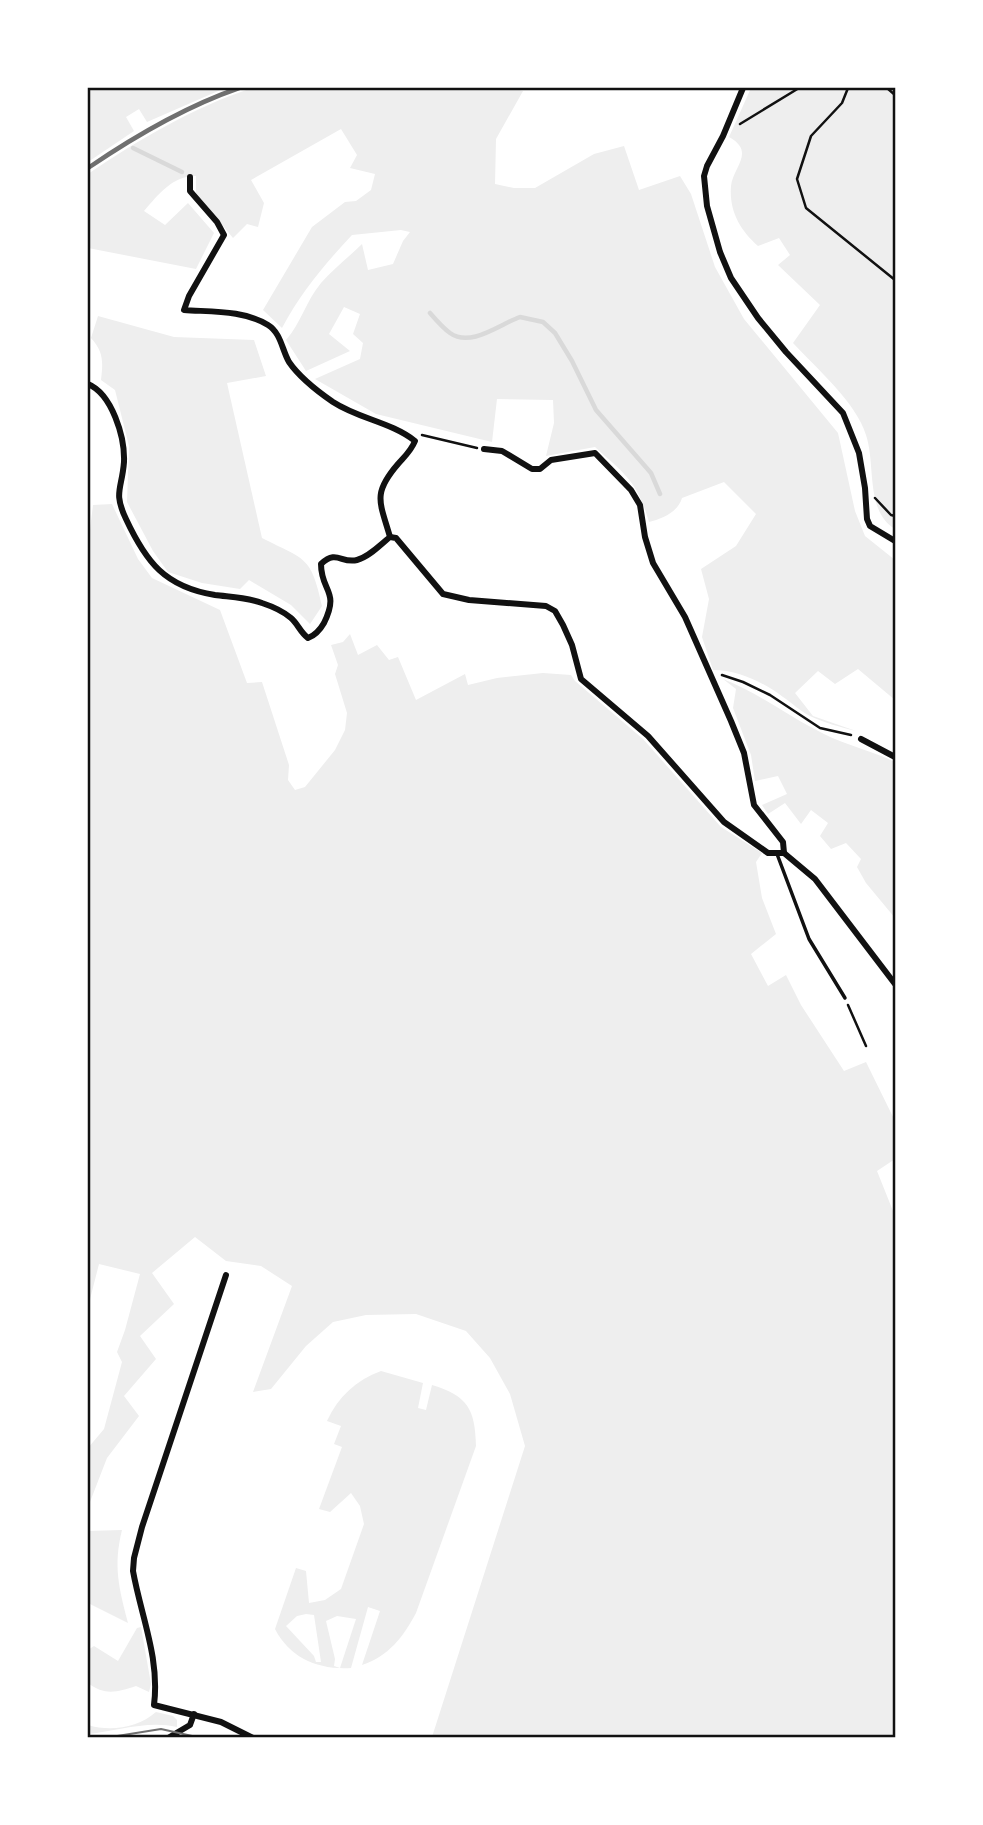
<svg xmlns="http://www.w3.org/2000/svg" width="983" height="1825" viewBox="0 0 983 1825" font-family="Barlow,sans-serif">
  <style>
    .green { fill: #eee; fill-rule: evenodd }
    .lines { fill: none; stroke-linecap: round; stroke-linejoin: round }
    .stream { stroke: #d9d9d9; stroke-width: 4.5 }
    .path { stroke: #111; stroke-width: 2.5 }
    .service { stroke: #111; stroke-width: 3.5 }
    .minor { stroke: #111; stroke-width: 6 }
    .tram { stroke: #707070; stroke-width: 2 }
    .rail { stroke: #707070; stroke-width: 4.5 }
    .neatline { fill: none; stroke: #111; stroke-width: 2.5 }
  </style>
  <rect width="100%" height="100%" fill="#fff"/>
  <g class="green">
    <polygon points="88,88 225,88 147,122 139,109 126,117 134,131 88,162"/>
    <path d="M252,88H512L523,91L496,139L495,184L514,188H535L594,154L624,146L639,190L680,176L691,194L715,267L744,319L838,433L855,511L865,536L895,560V700L858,669L835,684L818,671L795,693L813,716L856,731C840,727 825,723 810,716C800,711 792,703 783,697C763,682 738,670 713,670L702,637L709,599L701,569L736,546L756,514L724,482L682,498C678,512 662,519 649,522C637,481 626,475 595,447L546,456L554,423L553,400L497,399L492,442L376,414L315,379L360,359L363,343L353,334L360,314L344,307L329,334L350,351L306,371L286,340C301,323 306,301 321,283C333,269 349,257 362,244L368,270L393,264L403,241L410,232L401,230L352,235C325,264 301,292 282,328L263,310L312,227L345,202L356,201L371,190L375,174L350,168L357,155L341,129L251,180L264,203L258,227L247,224L233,238L196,193V176C172,176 159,194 144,211L165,225L188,203L214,233L196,269L88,248V174C140,139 192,108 252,88Z"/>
    <path d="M751,88H895V529C865,511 876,465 866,435C856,402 816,368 793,343L820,305L778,265L790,255L779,238L758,246C740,230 729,211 731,186C733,167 756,152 729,137Z"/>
    <path d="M98,316L174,337L254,340L266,376L227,383L262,538C305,560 311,555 322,606L310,624L291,605L249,580L240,589L202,583L168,572L153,551L127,502L129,446L115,390L101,380C103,363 104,352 91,338Z"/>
    <polygon points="112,504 138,559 152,578 220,610 247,683 262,682 289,765 288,780 295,790 305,787 335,750 345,730 347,713 335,674 338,665 331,645 343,642 350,634 358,655 377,645 389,660 398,657 416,700 465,674 468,685 497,678 543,673 571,675 575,681 643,739 721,827 762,853 756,862 762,898 776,934 751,954 768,986 786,975 801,1005 844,1071 866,1062 895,1121 895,1159 877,1171 895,1216 895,1737 432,1737 525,1446 510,1394 490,1358 466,1331 416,1314 366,1315 333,1322 306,1346 271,1389 253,1392 292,1286 261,1266 226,1261 195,1237 152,1273 174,1304 140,1336 156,1359 124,1396 139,1416 107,1458 88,1507 88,1448 104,1429 122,1362 117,1352 125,1330 140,1274 99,1264 88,1307 88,546 93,505"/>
    <path d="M723,679C759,693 789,717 824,734C846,745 872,751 895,762V918L866,883L857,867L861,859L846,843L831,849L820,836L828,823L811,810L801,824L785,803L768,814L762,805L787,794L778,776L755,781L751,755L733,708L736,689Z"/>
    <path d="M381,1371L423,1383L418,1408L426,1410L432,1385C468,1396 475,1409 476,1446L416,1613C403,1637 389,1656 362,1665L380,1611L368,1607L351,1668C318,1670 290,1658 275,1629L296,1568L306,1571L309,1603L325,1600L341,1589L364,1524L360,1506L351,1493L330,1512L319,1509L342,1447L334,1444L341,1426L327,1421C338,1397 356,1380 381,1371ZM306,1614L314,1615L321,1662H316L314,1656L286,1626L297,1616ZM337,1616L356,1619L340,1668L334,1666L335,1659L326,1621Z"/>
    <path d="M122,1530C113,1566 119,1588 128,1623L90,1604L88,1607V1531Z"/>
    <path d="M141,1627L151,1684L149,1692L136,1686C117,1692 105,1696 88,1683V1650L94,1646L118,1661L137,1628Z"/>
    <path d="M156,1712L173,1716L177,1720V1727C147,1720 118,1731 88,1734V1725C110,1732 138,1728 156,1712Z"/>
  </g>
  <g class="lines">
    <g class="stream">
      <polyline points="133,148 182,172"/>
      <path d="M430,313C436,320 443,328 450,333C471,348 500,324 520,317L543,322L555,333L572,361L596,410L651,473L660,494"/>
    </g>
    <g class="path">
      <polyline points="848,88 842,103 811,136 797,179 806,208 895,280"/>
      <polyline points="887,88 895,95"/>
      <polyline points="740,124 799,88"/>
      <polyline points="895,184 895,199"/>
      <polyline points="422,435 477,448"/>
      <polyline points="875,498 891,515 895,516"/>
      <polyline points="722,675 743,682 770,695 820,728 851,735"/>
      <polyline points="848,1005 866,1046"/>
    </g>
    <polyline class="service" points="777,854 809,939 845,998"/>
    <g class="minor">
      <polyline points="743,88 723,136 707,166 704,176 707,206 720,252 731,278 758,318 786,352 843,413 859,453 865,488 867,519 870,526 895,541"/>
      <path d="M190,177V191L217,222L224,235L189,296L184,310C211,312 244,310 268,325C281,333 282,350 289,362C300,378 317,391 333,402C359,419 391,422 415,441C411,451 405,456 398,464C372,494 380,502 390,537"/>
      <path d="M88,384C112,394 125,437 124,462C122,489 113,492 126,519C146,562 165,587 215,595C231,597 246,597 262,603C271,606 283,611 291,618C298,624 300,632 308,638C316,635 320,630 324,623C340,590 321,592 321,564C337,549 341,564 357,560C369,557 380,545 390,537L396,538L443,594L469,600L546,606L555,611L563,625L572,645L581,679L648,736L724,822L768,853H784L815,879L895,984"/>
      <polyline points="484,449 502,451 532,469 540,469 551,460 595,453 631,490 640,505 645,537 653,563 685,617 731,721 744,753 754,805 783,842 784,853"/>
      <polyline points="861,739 895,757"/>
      <path d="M226,1275L142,1527L134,1558L133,1571C141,1616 160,1658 154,1705L221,1722L253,1738"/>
      <polyline points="168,1738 190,1725 194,1714"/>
    </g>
    <polyline class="tram" points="111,1737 161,1729 201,1738"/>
    <path class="rail" d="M88,168C135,136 184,107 239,88"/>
  </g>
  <rect width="983" height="1825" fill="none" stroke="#ffffff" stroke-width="178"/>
  <rect x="89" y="89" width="805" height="1647" class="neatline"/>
</svg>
